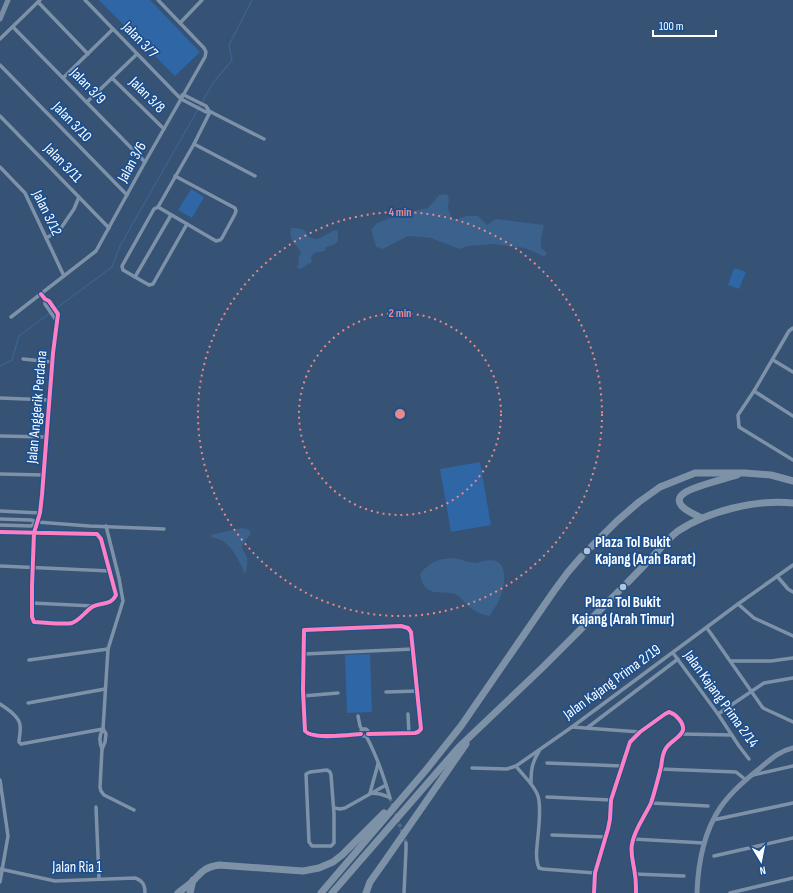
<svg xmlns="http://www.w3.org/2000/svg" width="793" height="893" viewBox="0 0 793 893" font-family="'Sofia Sans Condensed',sans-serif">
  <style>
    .green { fill: #2f66a5 }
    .water { fill: #3b618d }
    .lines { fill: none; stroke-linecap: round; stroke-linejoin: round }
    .stream { stroke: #3b618d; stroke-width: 1.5 }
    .street-tunnel { stroke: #546c89; stroke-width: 3.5; stroke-dasharray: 3.5 2; stroke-linecap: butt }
    .highway-tunnel { stroke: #546c89; stroke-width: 7; stroke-dasharray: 7 3.5; stroke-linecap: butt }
    .street { stroke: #7d92a8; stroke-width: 3.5 }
    .secondary { stroke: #798da4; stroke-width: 5 }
    .highway { stroke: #7e92a7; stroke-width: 7 }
    .cycleway-casing { stroke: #1b4f8f; stroke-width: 6 }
    .cycleway { stroke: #ff80c0; stroke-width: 4 }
    .ring { fill: none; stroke: #e88989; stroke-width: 2; stroke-dasharray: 2 4 }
    .poi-dot { fill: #b9c2ce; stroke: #1b4f8f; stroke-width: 1.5 }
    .labels { text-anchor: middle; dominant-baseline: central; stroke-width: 3.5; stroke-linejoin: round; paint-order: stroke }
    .street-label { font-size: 15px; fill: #fff; stroke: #1b4f8f }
    .poi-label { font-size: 15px; font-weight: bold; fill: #fff; stroke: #1b4f8f; text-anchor: start }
    .centre { fill: #e88989; stroke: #1b4f8f; stroke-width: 2 }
    .ring-label { font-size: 12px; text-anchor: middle; font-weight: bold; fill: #e88989; stroke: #1b4f8f; stroke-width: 3.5; stroke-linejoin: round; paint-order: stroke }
  </style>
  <rect width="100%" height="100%" fill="#365274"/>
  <g class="green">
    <polygon points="99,0 150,0 200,52 175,76"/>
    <polygon points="191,189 204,197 192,218 178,210"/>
    <polygon points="734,268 746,272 739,289 728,285"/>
    <polygon points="480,462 491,525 451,532 440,469"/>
    <polygon points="370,654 372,712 347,713 345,655"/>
  </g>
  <g class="water">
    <polygon points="447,194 449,199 448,208 452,219 458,219 466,216 478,216 487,225 496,219 544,225 541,239 541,248 547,253 545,257 525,248 493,244 469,246 459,249 431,238 408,236 383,249 376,247 371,230 377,223 400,214 409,214 418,210 428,208 439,195"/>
    <path d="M291,228H297L304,230L309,237L317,239C324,237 330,231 337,230L338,234V241L335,244L325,248V251L314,253L311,257L312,262L301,269L297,268L299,263L298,258L301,253C296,242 288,243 291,228Z"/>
    <path d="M242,528L248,529L251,532C249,539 243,541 242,546C242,550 244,551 246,555C249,560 247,568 245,574C240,563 234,549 224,542C220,539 215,538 211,537V535Z"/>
    <path d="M454,558C459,559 472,563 475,563C482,562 490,558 496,561C510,567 503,593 498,603C495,608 492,611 490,616C479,614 473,611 465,603C463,601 461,598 459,596C449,590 438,595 429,590C423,587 421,580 420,574C431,561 438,559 454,558Z"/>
  </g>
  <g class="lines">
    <polyline class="stream" points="0,366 12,360 19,336 112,267 120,246 213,83 232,60 229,45 252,0"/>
    <polyline class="street-tunnel" points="390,798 406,843"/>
    <g class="highway-tunnel">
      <polyline points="581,557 592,546"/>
      <polyline points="618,592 628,582"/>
    </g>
    <g class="street">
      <polyline points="85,0 181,99 206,112 209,111 264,139"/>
      <polyline points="38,2 88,54"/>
      <polyline points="180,23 202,0"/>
      <polyline points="13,27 145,162"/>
      <polyline points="0,39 40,0"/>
      <polyline points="0,65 127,195"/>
      <polyline points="63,78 113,29"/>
      <polyline points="112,78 164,129"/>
      <polyline points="182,95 184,95 206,106 209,111"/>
      <polyline points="87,102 137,54"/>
      <polyline points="0,116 109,228"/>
      <polyline points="194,144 255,176"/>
      <polyline points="0,167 25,193 64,276"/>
      <polyline points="158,207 216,241 220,240 222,238 235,214 236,211 235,208 175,176"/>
      <polyline points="187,224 153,284 149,285 123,270 122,266 154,209 158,207 194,144 210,112"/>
      <polyline points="46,238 59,231 74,209 79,197"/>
      <polyline points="135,277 171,215"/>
      <polyline points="45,299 45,304 56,320"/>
      <polyline points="11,317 96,251 145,162 205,57 206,52 204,48 158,0"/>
      <polyline points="793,328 789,331 754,391 738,415 739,427 793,460"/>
      <polyline points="23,359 52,362"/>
      <polyline points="773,360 793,372"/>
      <polyline points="754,391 793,416"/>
      <polyline points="0,398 49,400"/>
      <polyline points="0,436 46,437"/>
      <polyline points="0,474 44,475"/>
      <polyline points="0,511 40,513"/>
      <polyline points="0,519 31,520 37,522 89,526 164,529"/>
      <polyline points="0,525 31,526 37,522"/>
      <path d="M0,532L97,534L101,539L116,595C111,606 100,602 92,607C85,612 80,620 72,623C65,625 42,622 34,622L32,617V586L34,533L40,513L42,495L53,353L58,314L49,301L45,299L41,294"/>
      <polyline points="0,566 110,571"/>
      <polyline points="777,576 788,589 793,592"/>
      <polyline points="32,603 93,606"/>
      <polyline points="738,604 754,618 793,636"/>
      <polyline points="707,628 763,708 793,722"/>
      <polyline points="673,653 718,714 739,746 749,759"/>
      <polyline points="304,654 413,649"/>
      <polyline points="29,660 108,649"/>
      <polyline points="731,661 771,661 793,658"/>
      <polyline points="386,692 417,691"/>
      <polyline points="303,696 338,693"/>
      <polyline points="28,703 105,689"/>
      <path d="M0,704C7,709 19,716 20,725C21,731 19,737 19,742L21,744L103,729"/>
      <polyline points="408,714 409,734"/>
      <polyline points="718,714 764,683 793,678"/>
      <polyline points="358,716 360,726 362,730"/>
      <polyline points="572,727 640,732"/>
      <polyline points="587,728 678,659"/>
      <polyline points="103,729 106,734 105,742 102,749 100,787 101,791 104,795 134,810"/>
      <path d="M361,734C348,735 313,740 305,731L303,690L304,630L401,626L408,628L411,632L421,729L418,732L415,733L368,734"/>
      <polyline points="682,734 732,735"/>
      <path d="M366,736L368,734V731L366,729H363L361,731V734L363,736H366C377,756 384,777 390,798"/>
      <path d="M102,749C99,741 99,736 103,729L108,649L123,601L119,578L106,526"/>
      <polyline points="547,763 622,766"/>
      <path d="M516,766C523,776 534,784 538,796C542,809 538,833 537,846C536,854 536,861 539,868L543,869L595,873"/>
      <polyline points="472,768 507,769 516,766 572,727 738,604 793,565"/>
      <polyline points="660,769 736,772 746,780"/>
      <polygon points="327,770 330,772 331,775 334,814 334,843 331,846 312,846 309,842 306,774 310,772"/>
      <polyline points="753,775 793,766"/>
      <polyline points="0,780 8,836 0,882"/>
      <path d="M531,783C531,769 532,763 539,751"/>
      <polyline points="370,793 378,764"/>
      <polyline points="371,793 380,794 389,797"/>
      <polyline points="547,797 611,800"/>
      <polyline points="651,803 708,806"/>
      <polyline points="96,807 99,879"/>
      <polyline points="334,808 340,809 345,808 386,785"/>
      <polyline points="713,820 793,803"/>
      <polyline points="552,835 606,837"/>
      <polyline points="633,839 704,843"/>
      <polyline points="714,856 793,838"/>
      <path d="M0,869L55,881L135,878C143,881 145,885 145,893"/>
      <polyline points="635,874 684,876"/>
      <polyline points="404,893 406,850 406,843"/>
      <path d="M594,893L595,873L608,829L610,819L611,800L630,742L640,732L665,714L669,712C676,714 684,723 683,730C681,738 669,741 665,750C662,755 662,762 661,767C658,779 655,791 651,803C645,816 634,830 632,844C630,855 634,864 635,875C636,881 636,887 636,893"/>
      <polyline points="730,893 793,878"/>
    </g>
    <g class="secondary">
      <polyline points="0,19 8,0"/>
      <path d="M697,893C698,864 704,832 720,808C730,793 745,780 759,769C770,760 779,751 793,748"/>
    </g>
    <g class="highway">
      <path d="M702,518C696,515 685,511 681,505C678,501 679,497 683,494C690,487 725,479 737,475"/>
      <polyline points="592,546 617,521 639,502 660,487 695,473 745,473 771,475 793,481"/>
      <path d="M628,582C638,572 648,561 658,551C664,544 670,537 678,531C708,511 757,499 793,503"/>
      <path d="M178,893C183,889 189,885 194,880C202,871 206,867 219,865L303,871L319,868L333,862L342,855L384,813"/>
      <polyline points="190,893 193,880"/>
      <polyline points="321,893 426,770 461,726 554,591 568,572 581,557"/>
      <polyline points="332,893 432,778 459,747 542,668 618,592"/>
      <polyline points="366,893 370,882 387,858 466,744"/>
    </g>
    <defs>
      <g id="cycleway">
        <path d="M0,532L97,534L101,539L116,595C111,606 100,602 92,607C85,612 80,620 72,623C65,625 42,622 34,622L32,617V586L34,533L40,513L42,495L53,353L58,314L49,301L45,299L41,294"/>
        <path d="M361,734C348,735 313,740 305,731L303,690L304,630L401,626L408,628L411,632L421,729L418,732L415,733L368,734"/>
        <path d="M594,893L595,873L608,829L610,819L611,800L630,742L640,732L665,714L669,712C676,714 684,723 683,730C681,738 669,741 665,750C662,755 662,762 661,767C658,779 655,791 651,803C645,816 634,830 632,844C630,855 634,864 635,875C636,881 636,887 636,893"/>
      </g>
    </defs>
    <use href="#cycleway" class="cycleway-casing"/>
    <use href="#cycleway" class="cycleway"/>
  </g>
  <g class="ring">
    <circle cx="400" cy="414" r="101"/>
    <circle cx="400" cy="414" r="202"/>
  </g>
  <g class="poi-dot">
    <circle cx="587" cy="551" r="4"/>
    <circle cx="623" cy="587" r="4"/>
  </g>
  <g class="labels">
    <g class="street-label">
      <text transform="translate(140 40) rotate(46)">Jalan 3/7</text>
      <text transform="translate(88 86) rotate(46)">Jalan 3/9</text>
      <text transform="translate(147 95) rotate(45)">Jalan 3/8</text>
      <text transform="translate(72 122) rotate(46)">Jalan 3/10</text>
      <text transform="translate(132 162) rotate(-61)">Jalan 3/6</text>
      <text transform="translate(63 163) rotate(46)">Jalan 3/11</text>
      <text transform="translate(47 213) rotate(64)">Jalan 3/12</text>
      <text transform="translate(37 407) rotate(-85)">Jalan Anggerik Perdana</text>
      <text transform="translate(612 682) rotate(-36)">Jalan Kajang Prima 2/19</text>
      <text transform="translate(721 699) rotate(54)">Jalan Kajang Prima 2/14</text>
      <text x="77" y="867">Jalan Ria 1</text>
    </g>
    <g class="poi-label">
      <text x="595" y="542">Plaza Tol Bukit<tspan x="595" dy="17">Kajang (Arah Barat)</tspan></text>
      <text x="623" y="602" text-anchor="middle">Plaza Tol Bukit<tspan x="623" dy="17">Kajang (Arah Timur)</tspan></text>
    </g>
  </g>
  <circle cx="400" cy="414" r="6" class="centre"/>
  <g class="ring-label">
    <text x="400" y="216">4 min</text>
    <text x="400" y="317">2 min</text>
  </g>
  <g transform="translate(761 861) rotate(170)" stroke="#1b4f8f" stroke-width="3" paint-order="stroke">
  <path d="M0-3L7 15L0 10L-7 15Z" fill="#ffffff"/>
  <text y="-6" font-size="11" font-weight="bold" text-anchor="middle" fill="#ffffff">N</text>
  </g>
  <path d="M653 30v6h63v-6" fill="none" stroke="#ffffff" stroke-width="2"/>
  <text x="659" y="30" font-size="12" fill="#ffffff" stroke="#1b4f8f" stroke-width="3" paint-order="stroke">100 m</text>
</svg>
